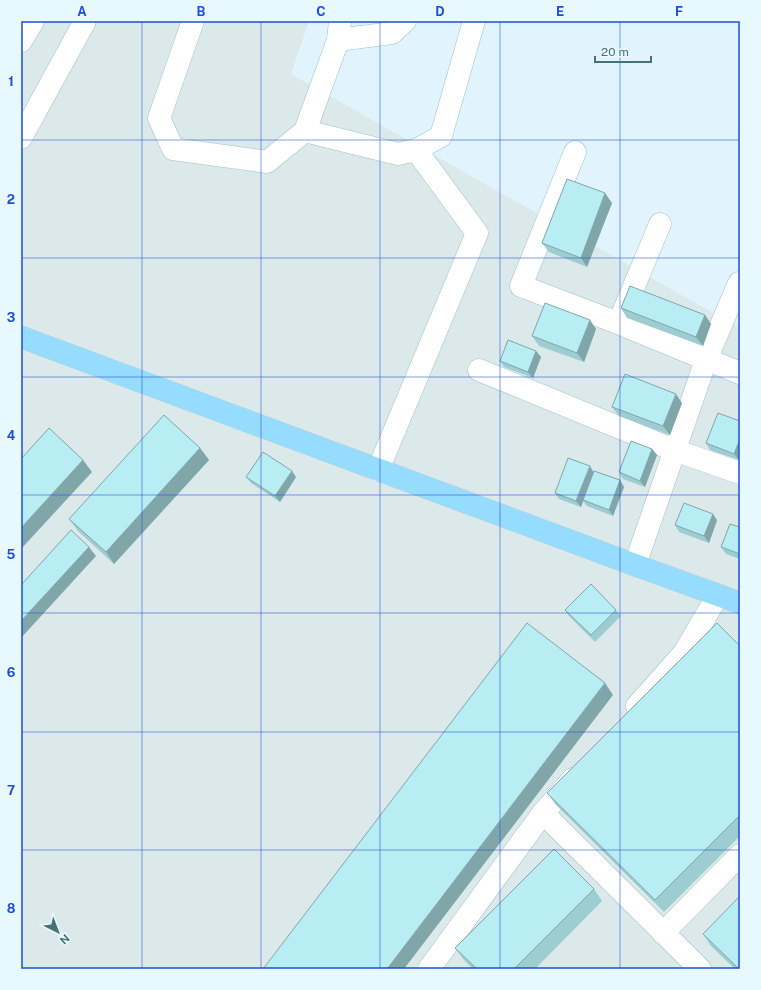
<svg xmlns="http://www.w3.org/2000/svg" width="761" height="990" viewBox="0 0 761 990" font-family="'Public Sans',sans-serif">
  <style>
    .industrial { fill: #dce9eb }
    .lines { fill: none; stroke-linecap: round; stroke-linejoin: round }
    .minor-casing { stroke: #9fc1c7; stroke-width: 23 }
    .major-casing { stroke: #c4d2d3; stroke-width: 23 }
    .minor { stroke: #fff; stroke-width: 22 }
    .major { stroke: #96dcfe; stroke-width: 22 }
    .wall { fill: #9dccd1 }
    .shaded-wall { fill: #80a6aa }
    .building { fill: #b7edf3; stroke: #80a6aa }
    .grid { fill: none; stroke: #1d4ed8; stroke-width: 1; stroke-opacity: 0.55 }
    .neatline { fill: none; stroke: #1d4ed8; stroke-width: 1.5 }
    .grid-label { font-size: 13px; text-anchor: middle; font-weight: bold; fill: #1d4ed8 }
  </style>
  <rect width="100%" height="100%" fill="#e1f4fd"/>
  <polygon class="industrial" points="21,21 309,21 291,74 740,328 740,969 21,969"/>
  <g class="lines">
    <defs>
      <g id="minor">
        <polyline points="193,21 159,118 173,149 267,162 305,131 398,154 416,150 441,136 474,21"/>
        <polyline points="338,40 392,33 405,21"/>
        <polyline points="21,41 33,21"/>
        <polyline points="305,131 338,40 340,21"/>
        <polyline points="21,138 85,21"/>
        <polyline points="575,152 521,286 618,323 740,373"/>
        <polyline points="622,315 660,224"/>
        <polyline points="479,370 674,450 740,473"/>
        <polyline points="378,470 477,233 416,150"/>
        <polyline points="635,565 706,360 739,283"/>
        <polyline points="637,706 684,653 718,595"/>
        <polyline points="543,813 700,969"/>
        <polyline points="663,933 740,855"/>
        <polyline points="429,969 543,813 573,779"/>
      </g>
      <polyline id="major" points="21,337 635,565 740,603"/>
    </defs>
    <use href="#minor" class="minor-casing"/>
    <use href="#major" class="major-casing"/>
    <use href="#minor" class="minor"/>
    <use href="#major" class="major"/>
  </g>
  <g class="wall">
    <polygon points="612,203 587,267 549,252 542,243"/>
    <polygon points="621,308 705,315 711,324 703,346 627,318"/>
    <polygon points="596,329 584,362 539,346 532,336"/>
    <polygon points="536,351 541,357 533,378 504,367 500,361"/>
    <polygon points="682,403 670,435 619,416 612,407"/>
    <polygon points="740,421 740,457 739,460 710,450 706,443"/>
    <polygon points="200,448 209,460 114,564 78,531 69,519"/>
    <polygon points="652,449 657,455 645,487 623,479 619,472"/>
    <polygon points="593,472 620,480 624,487 613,516 587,506 583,501 581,507 559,499 555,493"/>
    <polygon points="246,477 296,477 280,502 251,483"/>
    <polygon points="717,520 709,543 679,532 675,525"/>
    <polygon points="740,527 740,559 726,554 721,547"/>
    <polygon points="565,610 616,610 621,616 595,642 569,616"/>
    <polygon points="740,646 740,836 664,912 556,805 547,793"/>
    <polygon points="594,889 602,901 535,969 473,969 464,960 455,948"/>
    <polygon points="703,934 740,969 735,969 711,946"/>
  </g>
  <g class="shaded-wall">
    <polygon points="605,193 612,203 587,267 581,258"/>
    <polygon points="705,315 711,324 703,346 696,337"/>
    <polygon points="590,320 596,329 584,362 577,353"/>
    <polygon points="536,351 541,357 533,378 528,372"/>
    <polygon points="676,394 682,403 670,435 663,426"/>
    <polygon points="740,439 740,457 739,460 734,454"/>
    <polygon points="200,448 209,460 114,564 106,552"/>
    <polygon points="652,449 657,455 645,487 640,481"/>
    <polygon points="83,460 92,472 21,549 21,528"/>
    <polygon points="590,466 594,473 581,507 576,501"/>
    <polygon points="292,471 296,477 280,502 275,496"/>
    <polygon points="620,480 624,487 613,516 609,510"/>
    <polygon points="713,514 717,520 709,543 704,536"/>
    <polygon points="89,547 96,556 21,638 21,621"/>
    <polygon points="605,683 613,695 404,969 387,969"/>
  </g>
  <g class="building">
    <polygon points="567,179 605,193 581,258 542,243"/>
    <polygon points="630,286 705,315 696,337 621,308"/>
    <polygon points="545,303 590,320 577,353 532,336"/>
    <polygon points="508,340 536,351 528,372 500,361"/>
    <polygon points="625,374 676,394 663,426 612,407"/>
    <polygon points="718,413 740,421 740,439 734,454 706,443"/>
    <polygon points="164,415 200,448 106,552 69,519"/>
    <polygon points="49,428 83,460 21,528 21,459"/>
    <polygon points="631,441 652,449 640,481 619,472"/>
    <polygon points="263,452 292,471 275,496 246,477"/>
    <polygon points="568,458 590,466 576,501 555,493"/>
    <polygon points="594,471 620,480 609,510 583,500"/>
    <polygon points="684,503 713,514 704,536 675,525"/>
    <polygon points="730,524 740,527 740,554 721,547"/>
    <polygon points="71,530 89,547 21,621 21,585"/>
    <polygon points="591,584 616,610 591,635 565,610"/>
    <polygon points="527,623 605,683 387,969 263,969"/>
    <polygon points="717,623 740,646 740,815 655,900 547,793"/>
    <polygon points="554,849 594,889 514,969 477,969 455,948"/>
    <polygon points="740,896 740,969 739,969 703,934"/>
  </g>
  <path class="grid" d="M142,21V969M261,21V969M380,21V969M500,21V969M620,21V969M21,140H740M21,258H740M21,377H740M21,495H740M21,613H740M21,732H740M21,850H740"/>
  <rect width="761" height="990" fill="none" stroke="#e8f8ff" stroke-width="44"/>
  <g transform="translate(58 932) rotate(138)" stroke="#e8f8ff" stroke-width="3" paint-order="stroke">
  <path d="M0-3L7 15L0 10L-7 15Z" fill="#477275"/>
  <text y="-6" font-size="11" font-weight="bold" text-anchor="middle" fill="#477275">N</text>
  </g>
  <path d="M595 56v6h56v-6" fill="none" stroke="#477275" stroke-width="2"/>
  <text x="601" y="56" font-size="12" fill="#477275" stroke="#e8f8ff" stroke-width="3" paint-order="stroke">20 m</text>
  <rect x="22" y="22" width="717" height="946" class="neatline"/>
  <g class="grid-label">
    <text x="82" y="16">A</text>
    <text x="201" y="16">B</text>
    <text x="321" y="16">C</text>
    <text x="440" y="16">D</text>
    <text x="560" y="16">E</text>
    <text x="679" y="16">F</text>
    <text x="11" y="86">1</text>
    <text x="11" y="204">2</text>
    <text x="11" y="322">3</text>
    <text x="11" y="440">4</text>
    <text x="11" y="559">5</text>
    <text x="11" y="677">6</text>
    <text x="11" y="795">7</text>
    <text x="11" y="913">8</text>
  </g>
</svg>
